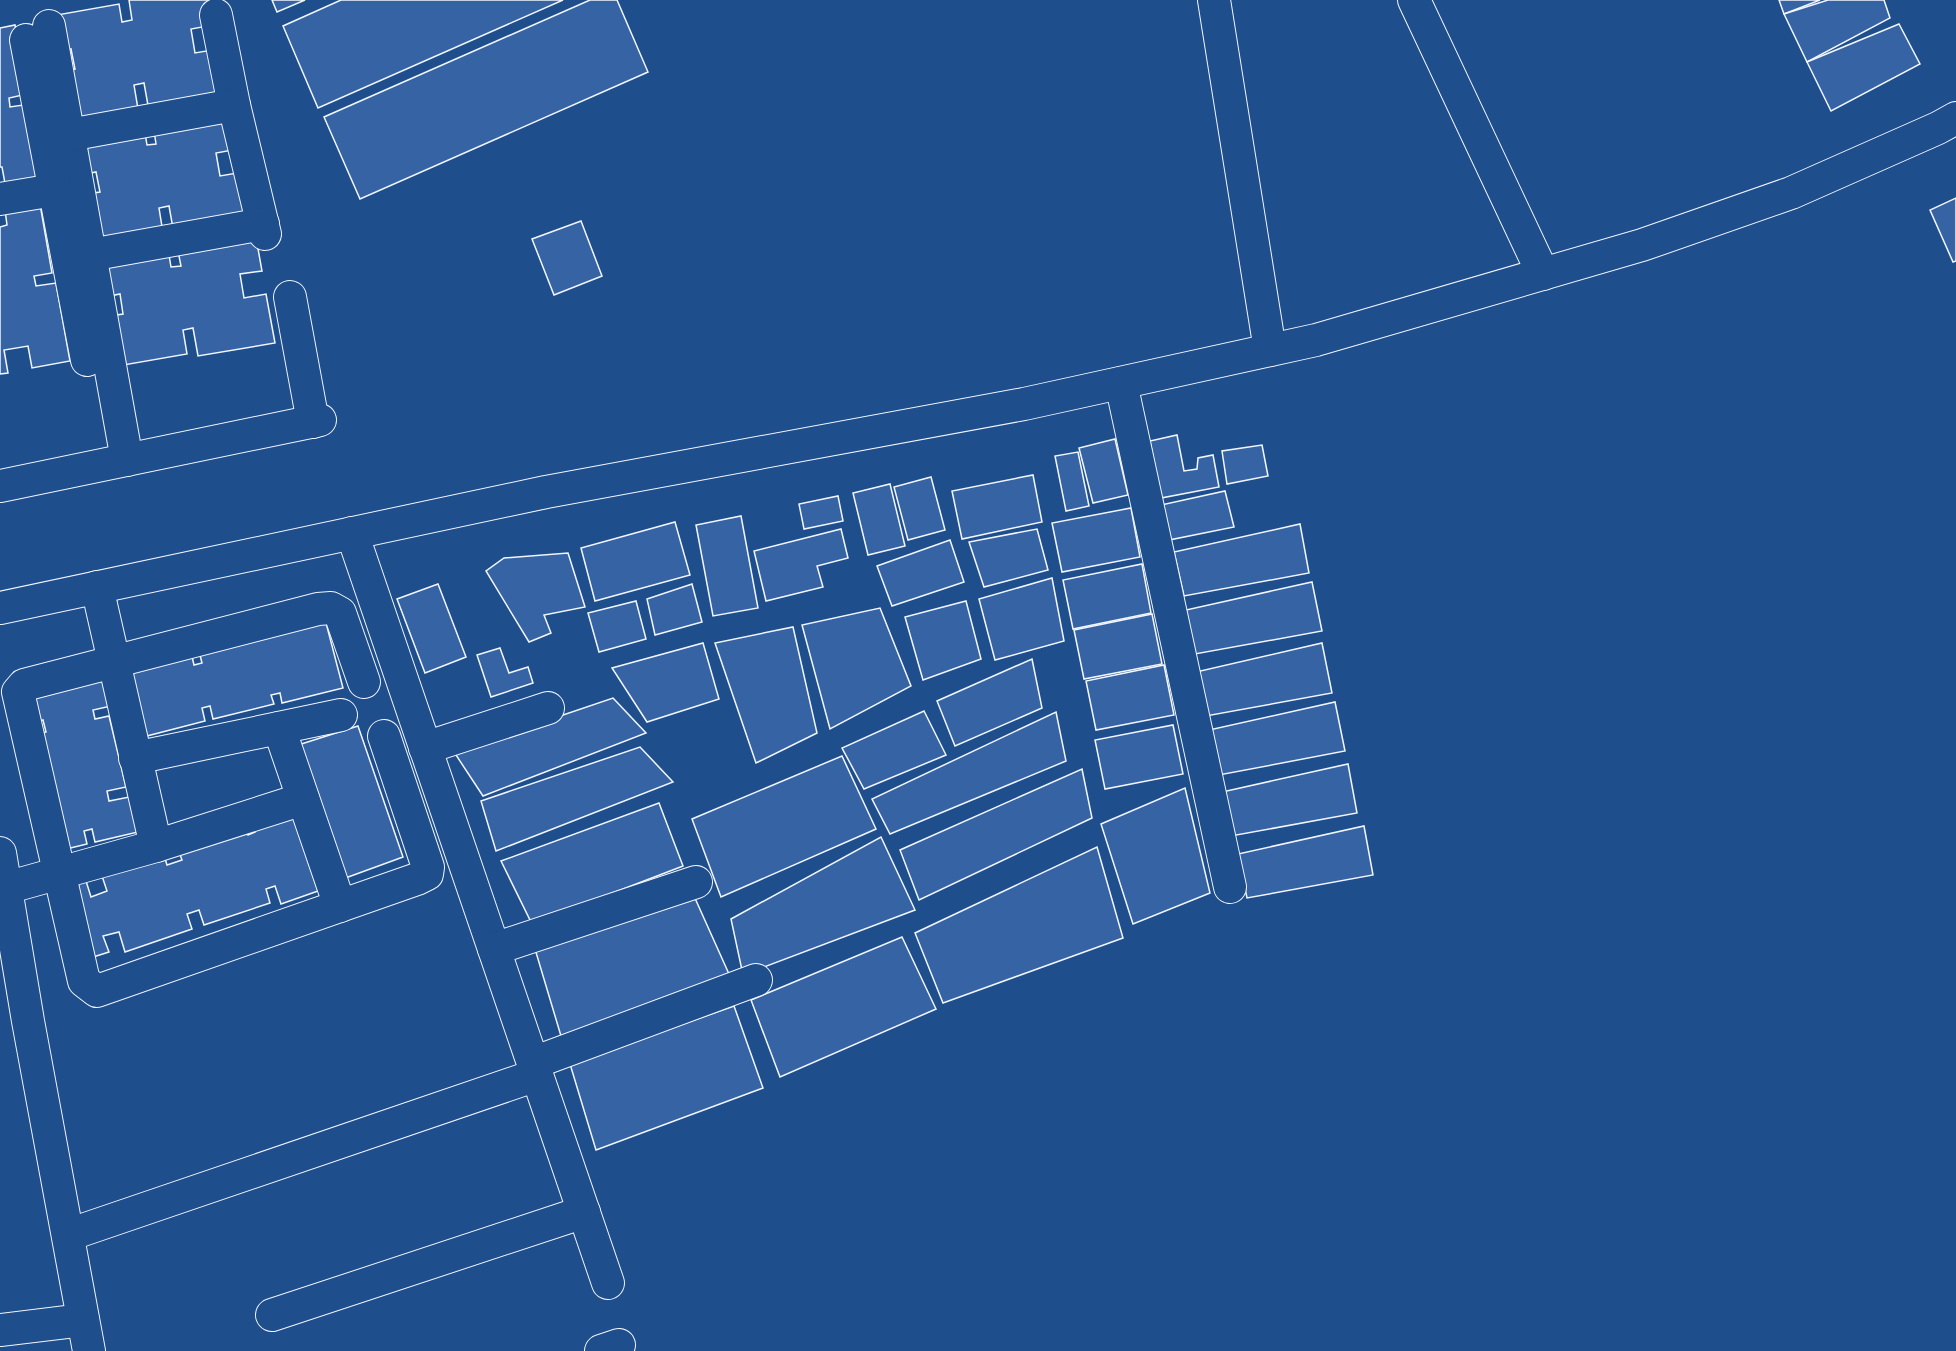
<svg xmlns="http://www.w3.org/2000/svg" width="1956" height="1351" viewBox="0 0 1956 1351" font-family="Raleway,sans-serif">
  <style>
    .building { fill: #3563a3; stroke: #f2f6ff; stroke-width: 1.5 }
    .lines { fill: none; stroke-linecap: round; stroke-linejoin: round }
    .street-casing { stroke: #f2f6ff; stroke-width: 34 }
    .street { stroke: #1f4e8c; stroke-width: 32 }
  </style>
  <rect width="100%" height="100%" fill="#1f4e8c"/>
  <g class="building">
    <polygon points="129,0 209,0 213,25 191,29 195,53 218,49 226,98 149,111 144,83 134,85 138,109 70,121 61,71 75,69 71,49 56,52 51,16 119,4 122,22 132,20"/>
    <polygon points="272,0 305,0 277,12"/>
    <polygon points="341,0 563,0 318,108 283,26"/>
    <polygon points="590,0 617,0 648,72 360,199 324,117"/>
    <polygon points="1779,0 1820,0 1784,14"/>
    <polygon points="1828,0 1884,0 1890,18 1807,62 1784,14"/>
    <polygon points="1899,24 1920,64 1831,111 1807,62"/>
    <polygon points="15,25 27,94 9,98 10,107 30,104 44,182 6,189 2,167 0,167 0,28"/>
    <polygon points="231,111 238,149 216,153 220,176 243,172 251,221 174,234 169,206 159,208 163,233 94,244 86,194 100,192 96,172 81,175 75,139 144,127 147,145 156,144 153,124"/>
    <polygon points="1956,198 1956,261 1953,262 1930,210"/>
    <polygon points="40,204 52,273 34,276 36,286 56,283 70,361 32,368 28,346 4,350 8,373 0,374 0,227 7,225 5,210"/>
    <polygon points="581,221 602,276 554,295 532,239"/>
    <polygon points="255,232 262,271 240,274 244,298 266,294 275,343 198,356 193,328 183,330 187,354 118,366 110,316 123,314 120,294 105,297 99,261 168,249 171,267 181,266 177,246"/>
    <polygon points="1177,435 1184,471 1197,469 1198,458 1213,455 1219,487 1161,498 1150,441"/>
    <polygon points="1115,439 1128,495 1093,503 1079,448"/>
    <polygon points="1262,445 1268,476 1227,484 1222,451"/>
    <polygon points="1078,452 1089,506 1066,511 1055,456"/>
    <polygon points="1033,475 1042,522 962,539 952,491"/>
    <polygon points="931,477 945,530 908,540 894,487"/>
    <polygon points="890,484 905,546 868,555 853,493"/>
    <polygon points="1225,491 1234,527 1169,540 1161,505"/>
    <polygon points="838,496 843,521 804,529 799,504"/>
    <polygon points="1131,508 1140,557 1062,572 1052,523"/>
    <polygon points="741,516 758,608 713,616 696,525"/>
    <polygon points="675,522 690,575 595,601 581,548"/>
    <polygon points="1300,524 1309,573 1184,596 1174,552"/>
    <polygon points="841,529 848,558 817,566 823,587 766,601 754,551"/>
    <polygon points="1037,529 1048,570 984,587 969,542"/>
    <polygon points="950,540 964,582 892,606 877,566"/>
    <polygon points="568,553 585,607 544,615 551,633 529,642 486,571 504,558"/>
    <polygon points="1142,564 1151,613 1073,629 1063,580"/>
    <polygon points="1052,578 1064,641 995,660 979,599"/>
    <polygon points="1312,582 1322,631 1195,654 1186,610"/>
    <polygon points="438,584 466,657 425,673 397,599"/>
    <polygon points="692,584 702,622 655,635 647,599"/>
    <polygon points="636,601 646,639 599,652 588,613"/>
    <polygon points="966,601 981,659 923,680 905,617"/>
    <polygon points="880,608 911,686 830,729 802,625"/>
    <polygon points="1152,614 1162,664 1084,679 1074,630"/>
    <polygon points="325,619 343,688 282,703 280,693 271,695 274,704 213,719 210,706 202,708 205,721 139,738 120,666 190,648 194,665 202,663 199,651"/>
    <polygon points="793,627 817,733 756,763 715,643"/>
    <polygon points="703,643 719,699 647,722 612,668"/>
    <polygon points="1322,643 1332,693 1206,716 1196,672"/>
    <polygon points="500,648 509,673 528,667 533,683 491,697 477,655"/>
    <polygon points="1032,659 1042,708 955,746 937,701"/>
    <polygon points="1164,665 1174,715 1096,730 1086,681"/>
    <polygon points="104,677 111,706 93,710 95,719 109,716 126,787 107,791 109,801 129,797 138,832 95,842 92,829 84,831 87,844 58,851 32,736 46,732 43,720 31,723 24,695"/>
    <polygon points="613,698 646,733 483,796 454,752"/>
    <polygon points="1335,702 1345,751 1219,775 1209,730"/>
    <polygon points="924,711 946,755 864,789 842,748"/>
    <polygon points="1056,712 1066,761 890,834 872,799"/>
    <polygon points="1173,725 1183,774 1105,789 1095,740"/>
    <polygon points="358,726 403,857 340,880 295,746"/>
    <polygon points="640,747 673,782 496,851 481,801"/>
    <polygon points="842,756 876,829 721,897 692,819"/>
    <polygon points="1348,764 1357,813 1231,836 1222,792"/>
    <polygon points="1082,769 1092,818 919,900 900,850"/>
    <polygon points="1185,788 1210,893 1133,924 1101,824"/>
    <polygon points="659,803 683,866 532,924 501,861"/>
    <polygon points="290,808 318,891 281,904 275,886 266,889 270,903 204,925 199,910 187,914 192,929 125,952 119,932 103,936 109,952 90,958 66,888 86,881 91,897 107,891 102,876 164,855 167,865 182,860 177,846 244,824 248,835 255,832 251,821"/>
    <polygon points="1364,826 1373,875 1247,898 1238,854"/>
    <polygon points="881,837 915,910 743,975 731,919"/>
    <polygon points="1097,847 1123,938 943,1003 915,933"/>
    <polygon points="694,896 729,974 561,1036 535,949"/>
    <polygon points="902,937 936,1009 780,1077 751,1000"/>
    <polygon points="734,1006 763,1088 596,1150 570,1064"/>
  </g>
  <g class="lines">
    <defs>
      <g id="street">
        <polyline points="1214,0 1270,350"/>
        <polyline points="1414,0 1543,274"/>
        <polyline points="216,15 234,105 265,234"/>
        <polyline points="49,26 127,460"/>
        <polyline points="26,40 87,360"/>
        <polyline points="69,135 234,105"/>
        <polyline points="0,199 54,190"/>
        <polyline points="90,255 263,224"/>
        <polyline points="290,297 313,422"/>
        <polyline points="1121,383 1230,887"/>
        <polyline points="0,486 320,420"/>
        <polyline points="352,533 608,1283"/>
        <polyline points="0,608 546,492 1024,404 1316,340 1642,245 1791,193 1938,128 1956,118"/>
        <polyline points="364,682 340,613 331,608 318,609 24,685 18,692 84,981 97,991 417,879 427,874 428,867 384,736"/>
        <polyline points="279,728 340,906"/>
        <polyline points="425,748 548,708"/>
        <polyline points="135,758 341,715"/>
        <polyline points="156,846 303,799"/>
        <polyline points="0,853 28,1021 89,1351"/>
        <polyline points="6,888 156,846 97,587"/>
        <polyline points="494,949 696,882"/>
        <polyline points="533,1063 756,980"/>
        <polyline points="68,1235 537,1075"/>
        <polyline points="272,1315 584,1212"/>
        <polyline points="0,1330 83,1320"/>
        <polyline points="601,1351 619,1345"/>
      </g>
    </defs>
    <use href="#street" class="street-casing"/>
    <use href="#street" class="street"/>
  </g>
</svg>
